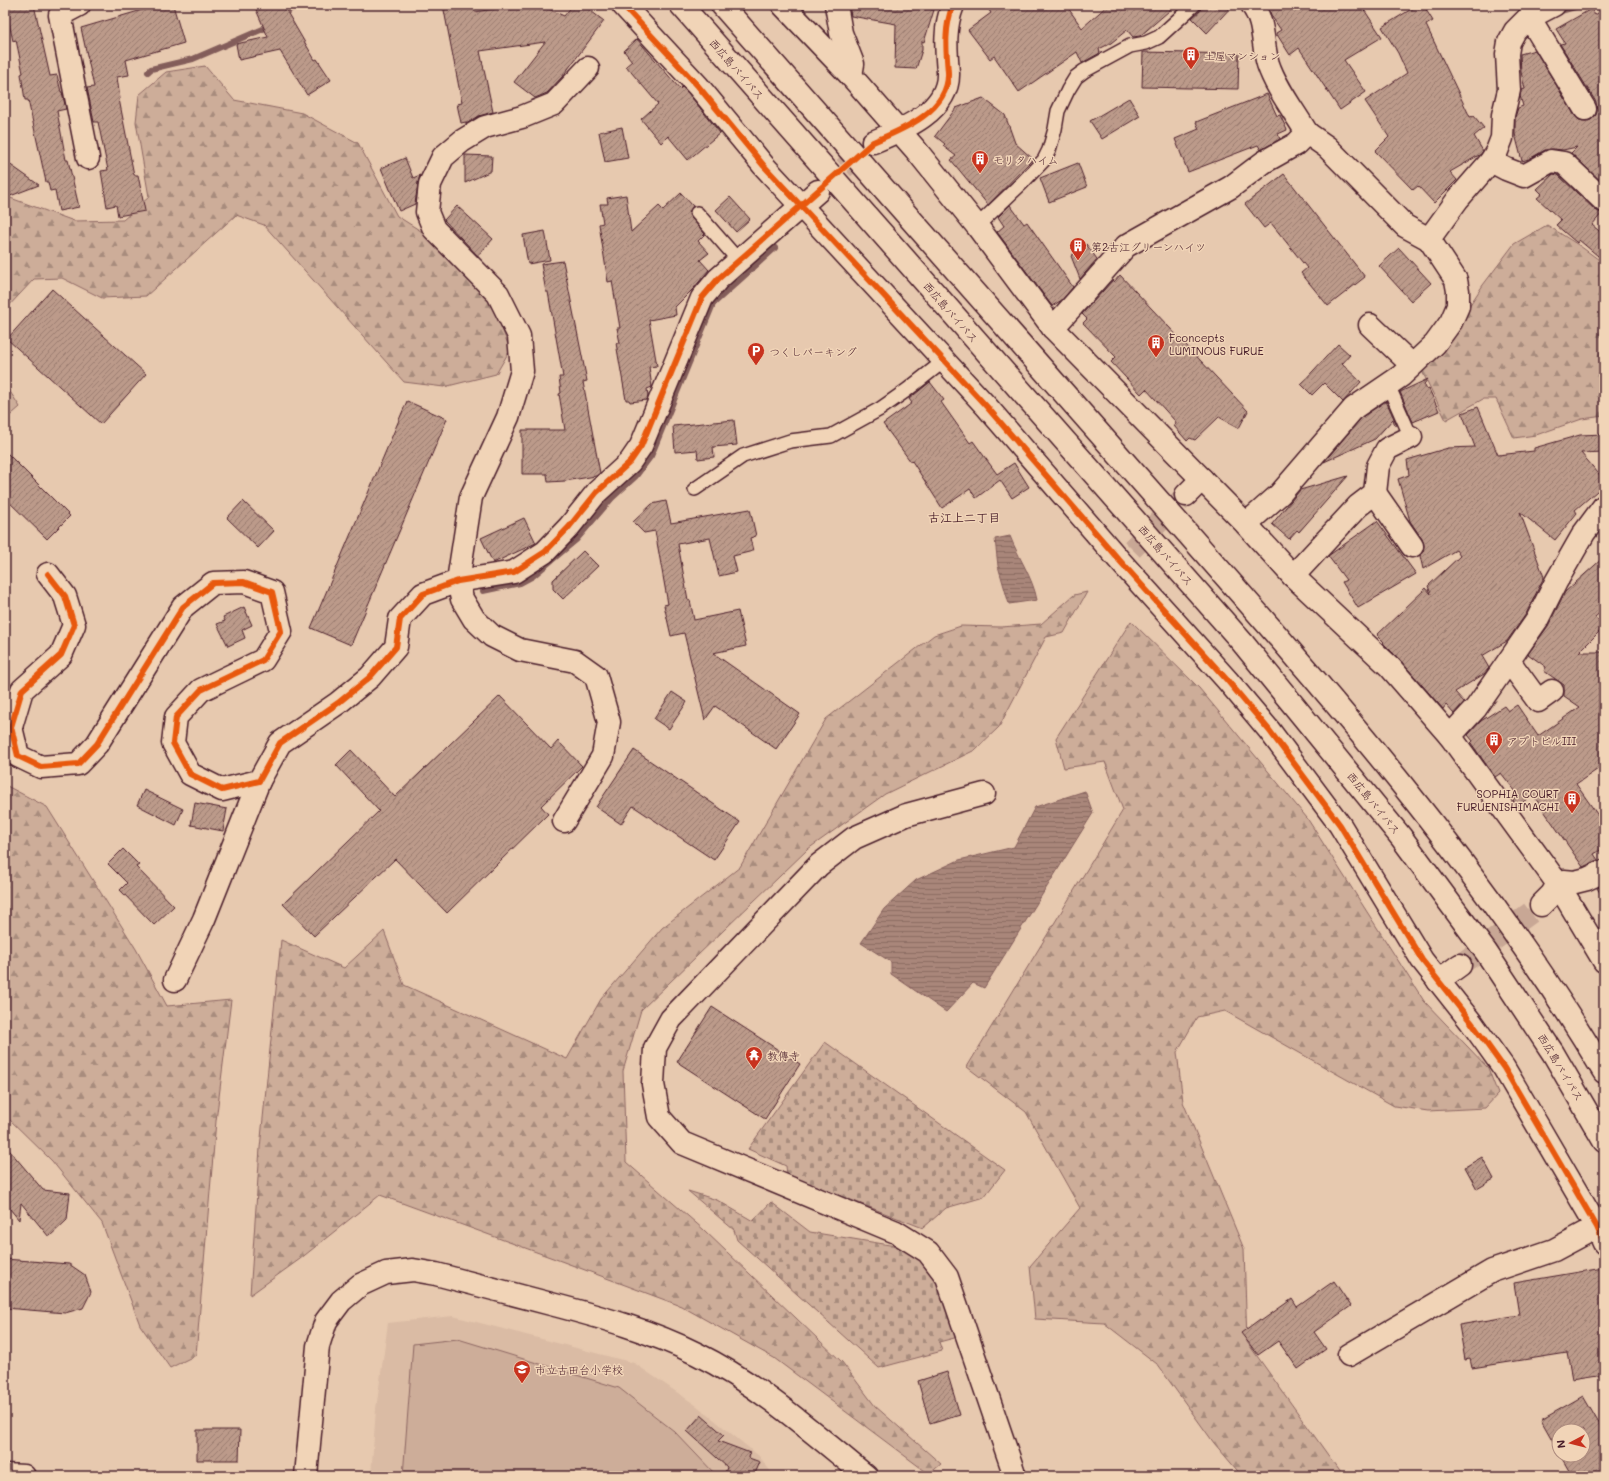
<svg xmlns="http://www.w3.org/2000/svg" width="1609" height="1481" viewBox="0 0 1609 1481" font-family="Mali,'Klee One',sans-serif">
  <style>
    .built { fill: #dabba4 }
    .green { fill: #cdad99; stroke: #8c6662 }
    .forest { fill: url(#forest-firs); stroke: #8c6662 }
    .cemetery { fill: url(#cemetery-stones); stroke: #8c6662 }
    .water { fill: url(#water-rules); stroke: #835d5a }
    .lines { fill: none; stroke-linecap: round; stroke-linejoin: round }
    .stream { stroke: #835d5a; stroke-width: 6 }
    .building { fill: url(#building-hatch); stroke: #4a1f2b }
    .minor-tunnel { stroke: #c8a795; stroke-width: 22; stroke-dasharray: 22 11; stroke-linecap: butt }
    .service-casing { stroke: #4a1f2b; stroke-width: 16 }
    .minor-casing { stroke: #4a1f2b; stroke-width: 25 }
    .tertiary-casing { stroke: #4a1f2b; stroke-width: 25 }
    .motorway-casing { stroke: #4a1f2b; stroke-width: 25 }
    .service { stroke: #f1d4b7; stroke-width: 13 }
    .minor { stroke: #f1d4b7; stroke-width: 22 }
    .tertiary { stroke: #f1d4b7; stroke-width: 22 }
    .motorway { stroke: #f1d4b7; stroke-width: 22 }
    .cycleway-casing { stroke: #f1d4b7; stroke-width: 8 }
    .cycleway { stroke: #e8590c; stroke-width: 6 }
    .labels { text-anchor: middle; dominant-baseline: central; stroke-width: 3; stroke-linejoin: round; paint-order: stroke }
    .poi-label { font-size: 11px; fill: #4a1f2b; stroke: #f1d4b7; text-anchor: start }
    .street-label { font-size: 11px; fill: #4a1f2b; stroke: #f1d4b7 }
    .neighbourhood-label { font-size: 12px; font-weight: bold; fill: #4a1f2b; stroke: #f1d4b7 }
  </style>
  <defs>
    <pattern id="forest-firs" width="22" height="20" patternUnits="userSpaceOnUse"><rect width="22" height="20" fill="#cdad99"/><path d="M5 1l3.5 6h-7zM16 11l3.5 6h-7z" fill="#a88c7d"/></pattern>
    <pattern id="cemetery-stones" width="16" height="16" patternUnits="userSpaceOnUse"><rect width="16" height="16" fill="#cdad99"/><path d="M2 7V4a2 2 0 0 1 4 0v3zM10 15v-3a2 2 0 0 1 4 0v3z" fill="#a88c7d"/></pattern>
    <pattern id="water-rules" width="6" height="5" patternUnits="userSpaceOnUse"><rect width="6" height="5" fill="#a9867a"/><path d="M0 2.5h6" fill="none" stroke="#8c6d64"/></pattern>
    <pattern id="building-hatch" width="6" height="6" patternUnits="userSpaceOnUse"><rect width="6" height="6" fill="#bc9a8a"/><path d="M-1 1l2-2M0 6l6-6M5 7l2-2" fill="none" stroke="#9b7d71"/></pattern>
  </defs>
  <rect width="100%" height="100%" fill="#e7c9af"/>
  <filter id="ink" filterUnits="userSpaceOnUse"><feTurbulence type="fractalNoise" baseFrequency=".025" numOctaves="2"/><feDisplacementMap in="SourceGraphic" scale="8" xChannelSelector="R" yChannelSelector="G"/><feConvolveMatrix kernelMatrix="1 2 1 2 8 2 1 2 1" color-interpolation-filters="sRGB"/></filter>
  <g filter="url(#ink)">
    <polygon class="built" points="453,1316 634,1363 697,1406 759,1456 774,1476 371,1476 376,1409 388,1323"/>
    <polygon class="green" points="458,1339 619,1388 674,1431 715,1474 714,1476 403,1476 413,1344"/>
    <g class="forest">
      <polygon points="205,66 234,100 302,113 358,143 397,216 424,233 494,307 510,350 496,374 444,387 404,382 264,225 236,215 146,296 102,298 62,278 34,279 5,310 5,196 74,221 123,220 149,197 136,122 139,95 166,72"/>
      <polygon points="1547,225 1580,246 1602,262 1604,261 1604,416 1582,419 1536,435 1514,438 1496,399 1483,399 1446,420 1421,369 1460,320 1483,285 1514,244"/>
      <polygon points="5,384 20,407 5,420"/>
      <polygon points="1087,592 1064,633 1046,637 999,727 975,750 885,794 808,849 641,1010 623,1071 626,1162 704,1230 842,1362 875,1406 941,1464 929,1474 774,1358 681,1306 561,1261 380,1195 300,1259 250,1295 260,1148 281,940 344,968 384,931 404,985 567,1059 601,999 662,928 740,867 826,719 934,635 961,626 1001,627 1041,624 1074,595"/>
      <polygon points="1131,621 1199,688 1307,818 1424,1001 1488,1068 1498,1094 1485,1108 1428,1111 1394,1106 1225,1011 1197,1017 1177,1052 1183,1102 1244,1249 1247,1342 1343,1476 1242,1476 1214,1443 1157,1364 1104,1323 1035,1319 1030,1266 1080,1208 1026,1112 967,1067 1123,810 1105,762 1064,768 1056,738"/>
      <polygon points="5,785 47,807 136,949 167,1006 231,1000 216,1121 196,1355 170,1368 140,1325 102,1223 52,1161 5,1115"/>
    </g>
    <g class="cemetery">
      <polygon points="825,1042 1005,1170 984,1197 946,1208 923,1228 787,1175 786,1166 748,1149"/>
      <polygon points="688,1191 717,1200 753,1221 771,1202 810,1232 896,1246 927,1260 962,1336 939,1342 942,1351 879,1368 737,1240 734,1230"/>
    </g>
    <g class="water">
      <path d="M1010,536C1018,557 1033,578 1037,600L1009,604L998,566L995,539Z"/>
      <polygon points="1085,791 1093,813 984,988 973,983 946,1012 891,974 891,962 861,943 884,909 916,880 959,860 1014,847 1035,807"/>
    </g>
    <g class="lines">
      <g class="stream">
        <polyline points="1557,12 1575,7"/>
        <polyline points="281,16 296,5"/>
        <polyline points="148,72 151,69 193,59 263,29 270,24"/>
        <polyline points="483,591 520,583 533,576 576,540 612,498 636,476 651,456 713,304 775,248"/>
      </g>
    </g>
    <g class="building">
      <polygon points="5,5 34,5 50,76 57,75 61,92 62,92 66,109 57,111 66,160 68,160 79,207 59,211 55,190 50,191 48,182 46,182 28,100 25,100 21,74 23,73 16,40 13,41"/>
      <polygon points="159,5 173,5 184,43 126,60 129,75 117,77 120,99 119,99 134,175 138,175 145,211 118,216 116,205 107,207 101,171 108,170 98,122 94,122 87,88 94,87 81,28"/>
      <polygon points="254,5 283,5 315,60 317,59 331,80 307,95 280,51 239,60 236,44 268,37"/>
      <polygon points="443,5 461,5 462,10 474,6 475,12 518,5 540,5 564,16 573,5 583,5 604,21 562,77 547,93 535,98 514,82 545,42 480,51 493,112 479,116 466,124 466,122 461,123 457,104 462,103"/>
      <polygon points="849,5 918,5 934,10 924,42 922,41 922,50 916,69 895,68 896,24 851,16"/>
      <polygon points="985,5 1066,5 1082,28 1108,5 1176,5 1140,36 1133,37 1127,30 1111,43 1099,49 1100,53 1082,63 1077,52 1019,92 994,56 990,59 968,30 991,13"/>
      <polygon points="1202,5 1233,5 1207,33 1192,18 1200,11"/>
      <polygon points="1267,5 1361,5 1382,37 1344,60 1366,92 1340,110 1299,48 1290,55 1276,33 1281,30 1272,17"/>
      <polygon points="1418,5 1423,5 1433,21 1426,25 1470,117 1474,116 1484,128 1474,136 1483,151 1481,154 1450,172 1457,180 1434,203 1418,186 1413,190 1375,151 1389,137 1365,101 1407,73 1398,53 1382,27"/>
      <polygon points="1591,9 1595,15 1604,9 1604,184 1571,153 1577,147 1563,150 1553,149 1545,150 1529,159 1522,161 1515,134 1515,117 1518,108 1523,106 1520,96 1521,90 1525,89 1521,72 1520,54 1535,50 1575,116 1579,120 1586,121 1591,120 1596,115 1597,109 1596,102 1560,44 1565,43 1556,29"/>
      <polygon points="637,39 680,89 682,87 689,94 720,133 688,160 668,136 661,143 641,119 658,104 626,66 632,61 624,51"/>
      <polygon points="1143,52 1239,54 1238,89 1142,87"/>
      <polygon points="1267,94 1277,116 1280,115 1287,130 1278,134 1280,139 1261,150 1258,145 1188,172 1175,139 1199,129 1196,122"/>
      <polygon points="983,98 1005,115 1015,143 1033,159 988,205 951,160 956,156 943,146 945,144 935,136 956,108"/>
      <polygon points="1129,98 1140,116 1102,139 1090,121"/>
      <polygon points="622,127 628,158 605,162 599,132"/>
      <polygon points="465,155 492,156 491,171 465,183"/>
      <polygon points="405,158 413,178 420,175 418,183 415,204 399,211 381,168"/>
      <polygon points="5,161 39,185 5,198"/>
      <polygon points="1078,163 1087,187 1049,202 1040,178"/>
      <polygon points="1284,174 1365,277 1328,306 1301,273 1307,268 1271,223 1264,228 1245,204"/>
      <polygon points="1553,174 1558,175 1595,210 1602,213 1592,225 1604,235 1604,261 1579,240 1577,243 1556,225 1561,220 1537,198 1542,194 1537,189"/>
      <polygon points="681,193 693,206 690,210 689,215 705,234 698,241 709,253 700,260 709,270 694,288 675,307 676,315 649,320 657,366 649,367 652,387 647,389 648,396 647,400 630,402 629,400 626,400 616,343 620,343 617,328 620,328 612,281 608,282 599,224 603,223 600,204 608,204 607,198 626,195 631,232 659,206 663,210"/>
      <polygon points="730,197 750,219 736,232 716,210"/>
      <polygon points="1010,205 1024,224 1027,222 1073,287 1062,300 1052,306 997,232 1004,226 998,217"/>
      <polygon points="457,206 493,239 478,256 444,220"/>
      <polygon points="545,231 550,260 528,264 523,235"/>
      <polygon points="1086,244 1097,259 1080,279 1071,256"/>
      <polygon points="1399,248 1431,283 1411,301 1379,266"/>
      <polygon points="563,261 587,381 583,382 600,473 596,476 565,481 548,482 547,474 522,474 522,430 565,430 559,394 561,393 559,377 563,377 548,292 546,292 541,264"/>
      <polygon points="1120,275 1248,411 1239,428 1219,417 1195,440 1190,438 1187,441 1174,426 1176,423 1175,421 1146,389 1141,394 1111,362 1116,357 1083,323 1087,319 1082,314 1113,280 1114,282"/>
      <polygon points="52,289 146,374 101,424 7,339"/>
      <polygon points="1338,344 1350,355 1342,364 1361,382 1343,402 1324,383 1312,395 1301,384"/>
      <polygon points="1428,379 1424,384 1427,390 1429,389 1439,411 1413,422 1400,392"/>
      <polygon points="930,382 944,400 941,402 970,443 973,441 997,474 1014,463 1029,487 1012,498 1000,480 976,498 970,489 942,508 912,461 911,462 883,424 912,403 909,399"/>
      <polygon points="407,401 447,419 351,645 311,628"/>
      <polygon points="1386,401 1397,425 1395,426 1393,419 1375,439 1324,462 1362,417"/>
      <polygon points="1478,407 1498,455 1534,451 1534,448 1580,435 1604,434 1604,452 1581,453 1604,480 1604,485 1575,510 1577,513 1555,540 1520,512 1544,577 1526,614 1507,641 1482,656 1489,668 1484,674 1455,692 1464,702 1454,714 1446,705 1443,709 1399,659 1383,643 1384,642 1377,635 1426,588 1431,594 1428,586 1460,556 1456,550 1423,569 1420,556 1423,551 1424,545 1422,539 1410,521 1398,479 1409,475 1407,460 1448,448 1475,447 1462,413"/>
      <polygon points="734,420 737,445 713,447 714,457 698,459 697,450 675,452 673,426"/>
      <polygon points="5,451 70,516 47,539 5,498"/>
      <polygon points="1348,476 1299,532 1297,530 1289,539 1272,524 1300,490"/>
      <polygon points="243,501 274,531 258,548 227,518"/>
      <polygon points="666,501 671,523 750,509 756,536 750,538 753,551 733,556 737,572 719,576 710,538 678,544 688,600 690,600 694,620 738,611 746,646 713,653 800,714 776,749 715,706 705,720 684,633 671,636 664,605 668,604 655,531 644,533 633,522 652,504"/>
      <polygon points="524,518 536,543 493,563 481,538"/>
      <polygon points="1377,521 1416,574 1358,608 1342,582 1346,580 1328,556"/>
      <polygon points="583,551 598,566 563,599 553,589 553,580"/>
      <polygon points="1604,557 1604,609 1595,617 1604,627 1579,652 1604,652 1604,765 1576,784 1604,824 1604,848 1594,854 1598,860 1583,867 1533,795 1517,806 1513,802 1516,792 1501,773 1495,777 1471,743 1473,741 1468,735 1481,721 1504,706 1508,711 1517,705 1538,736 1580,707 1564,696 1564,685 1544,671 1546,667 1528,654 1548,626 1565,592"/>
      <polygon points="244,607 252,625 242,630 245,638 228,646 217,624 225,621 223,617"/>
      <polygon points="672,692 687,702 669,729 654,719"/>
      <polygon points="500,696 551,749 558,741 582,766 541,806 548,814 447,913 395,859 314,936 283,904 379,811 336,765 351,750 395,797"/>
      <polygon points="634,750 740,822 714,860 633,806 621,824 596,807"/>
      <polygon points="144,790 183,809 176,825 137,805"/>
      <polygon points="195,803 227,809 223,831 191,825"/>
      <polygon points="123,849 139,865 136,867 174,906 154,925 120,890 127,883 108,864"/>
      <polygon points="1604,885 1604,899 1597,888"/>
      <polygon points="712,1007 800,1064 765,1119 677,1062"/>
      <polygon points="5,1145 43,1190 70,1193 67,1220 49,1237 21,1203 19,1220 5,1203"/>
      <polygon points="1482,1157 1494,1179 1477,1189 1465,1167"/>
      <polygon points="5,1259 69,1264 85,1275 91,1292 83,1308 65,1313 5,1308"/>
      <polygon points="1603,1268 1604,1277 1604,1374 1572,1379 1567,1353 1472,1368 1470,1359 1465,1360 1459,1325 1519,1315 1514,1283"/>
      <polygon points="1334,1281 1351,1306 1314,1332 1326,1349 1298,1369 1278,1341 1258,1355 1241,1333 1260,1319 1261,1321 1292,1299 1297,1307"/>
      <polygon points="947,1372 960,1415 930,1424 918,1381"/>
      <polygon points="1583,1396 1604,1432 1604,1476 1573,1476 1561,1455 1583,1455 1583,1431 1559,1431 1559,1452 1541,1420"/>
      <polygon points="701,1415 724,1435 718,1441 750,1453 749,1458 760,1462 754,1476 724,1476 727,1467 687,1431"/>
      <polygon points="197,1430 240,1430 239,1460 197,1460"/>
    </g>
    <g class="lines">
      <g class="minor-tunnel">
        <polyline points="819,190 871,144"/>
        <polyline points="1132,549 1186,495"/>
        <polyline points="1460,965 1541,905"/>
      </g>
      <defs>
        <g id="service">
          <polyline points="697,213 739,261"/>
          <polyline points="977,226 1022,183 1044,160 1049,150 1055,129 1058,111 1068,90 1076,77 1084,71 1130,46 1146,43 1159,37 1194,5"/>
          <polyline points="1388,385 1411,437"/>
          <polyline points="695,489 743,456 790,441 831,436 880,409 907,390 944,361"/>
        </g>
        <g id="minor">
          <polyline points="79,5 60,15 88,158"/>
          <polyline points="623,5 698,86 764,166 987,407 1120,561 1227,680 1269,730 1340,825 1422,960 1471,1022 1504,1068 1597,1227 1604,1243"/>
          <polyline points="783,5 851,76 916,150 977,226 1053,328 1246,524 1293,576 1390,667 1450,736 1558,884 1604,961"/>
          <polyline points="836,5 841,33 853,64 851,76"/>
          <polyline points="1529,17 1585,109"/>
          <polyline points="1307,133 1327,147 1405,226 1429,239 1458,199 1491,161 1497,151 1502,138 1503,115 1509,90 1507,54 1509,42 1515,31 1527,19 1554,5"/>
          <path d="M873,142C902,130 950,111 948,72C946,49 944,27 953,5"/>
          <polyline points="1491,161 1506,169 1524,176 1551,161 1564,163 1604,201"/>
          <polyline points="1370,325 1412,365"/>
          <path d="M1053,328L1126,246L1231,187L1264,162L1296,144L1307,133C1294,111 1276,88 1268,64C1262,44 1265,22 1252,5"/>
          <polyline points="1375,493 1412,546"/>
          <polyline points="1186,495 1202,479"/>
          <polyline points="1246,524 1280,494 1354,408 1401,376 1435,344 1451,322 1458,306 1458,291 1456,280 1429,239"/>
          <polyline points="48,574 65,596 74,625 61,655 22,690 11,727 18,756 41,767 78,764 97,744 183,607 213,583 244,582 272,592 281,631 263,660 201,690 176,717 173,743 190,774 222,790 259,781 280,743 338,703 370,677 396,647 400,619 423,594 458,581 514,572 545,552 569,527 597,492 630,462 641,446 702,298 718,279 818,191"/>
          <polyline points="1293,576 1358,506 1375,493 1378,466 1387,449 1411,437"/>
          <polyline points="1509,661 1538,701 1552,691"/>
          <polyline points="1450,736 1476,708 1537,620 1556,582 1584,533 1604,506"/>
          <polyline points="984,794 906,815 854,838 819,865 671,1019 655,1048 653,1084 659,1117 682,1143 896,1232 928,1252 947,1277 1015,1476"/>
          <polyline points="564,821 603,756 609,722 596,676 575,661 520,650 492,636 474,619 462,599 458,581 471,497 508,417 522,371 519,336 498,294 434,229 427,212 430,184 443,157 462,141 485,127 522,117 554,104 588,68"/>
          <polyline points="1541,905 1552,894 1558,884 1564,881 1575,882 1587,879 1604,871"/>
          <polyline points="175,980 204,919 259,781"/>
          <polyline points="1438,981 1460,965"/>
          <polyline points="1349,1355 1492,1271 1554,1250 1597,1227"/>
          <polyline points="5,1475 24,1476"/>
        </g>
        <path id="tertiary" d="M306,1476L318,1346L326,1321L341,1301L360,1285L386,1273L413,1270L436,1274C474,1284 513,1294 551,1304C601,1317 651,1331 697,1354C760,1385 812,1432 866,1476"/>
        <g id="motorway">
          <polyline points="681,5 1242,642 1401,837 1486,952 1553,1053 1604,1141"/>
          <path d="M722,5C869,170 1014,336 1159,501C1319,682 1481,864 1604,1072"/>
        </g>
      </defs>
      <use href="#service" class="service-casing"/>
      <use href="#minor" class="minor-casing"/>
      <use href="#tertiary" class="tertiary-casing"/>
      <use href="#motorway" class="motorway-casing"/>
      <use href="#service" class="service"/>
      <use href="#minor" class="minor"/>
      <use href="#tertiary" class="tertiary"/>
      <use href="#motorway" class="motorway"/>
      <defs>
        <g id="cycleway">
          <polyline points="623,5 698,86 764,166 987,407 1120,561 1227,680 1269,730 1340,825 1422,960 1471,1022 1504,1068 1597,1227 1604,1243"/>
          <path d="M48,574L65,596L74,625L61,655L22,690L11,727L18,756L41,767L78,764L97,744L183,607L213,583L244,582L272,592L281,631L263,660L201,690L176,717L173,743L190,774L222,790L259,781L280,743L338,703L370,677L396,647L400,619L423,594L458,581L514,572L545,552L569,527L597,492L630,462L641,446L702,298L718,279L873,142C902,130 950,111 948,72C946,49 944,27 953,5"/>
        </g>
      </defs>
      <use href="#cycleway" class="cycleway-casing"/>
      <use href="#cycleway" class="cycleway"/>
    </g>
  </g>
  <defs>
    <symbol id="building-pin" viewBox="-11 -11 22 30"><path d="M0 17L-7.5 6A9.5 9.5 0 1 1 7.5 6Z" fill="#c8321e" stroke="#f1d4b7"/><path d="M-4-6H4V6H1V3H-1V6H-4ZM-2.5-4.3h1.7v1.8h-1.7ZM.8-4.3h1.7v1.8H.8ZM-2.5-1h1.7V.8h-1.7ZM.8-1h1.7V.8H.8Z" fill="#fff"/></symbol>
    <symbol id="parking-pin" viewBox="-11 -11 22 30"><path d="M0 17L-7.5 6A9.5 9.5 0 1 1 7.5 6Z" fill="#c8321e" stroke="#f1d4b7"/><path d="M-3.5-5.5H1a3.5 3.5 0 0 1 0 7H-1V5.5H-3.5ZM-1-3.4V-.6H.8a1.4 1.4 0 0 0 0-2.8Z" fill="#fff"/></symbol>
    <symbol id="temple-pin" viewBox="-11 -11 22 30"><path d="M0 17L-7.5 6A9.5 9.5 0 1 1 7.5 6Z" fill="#c8321e" stroke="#f1d4b7"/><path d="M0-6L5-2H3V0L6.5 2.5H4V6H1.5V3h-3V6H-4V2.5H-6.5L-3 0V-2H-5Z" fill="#fff"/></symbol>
    <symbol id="school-pin" viewBox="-11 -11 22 30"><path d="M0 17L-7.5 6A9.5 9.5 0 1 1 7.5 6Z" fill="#c8321e" stroke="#f1d4b7"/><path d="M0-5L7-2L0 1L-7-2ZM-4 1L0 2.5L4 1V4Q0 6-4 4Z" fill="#fff"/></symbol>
  </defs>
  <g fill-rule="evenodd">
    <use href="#building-pin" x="1181" y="45" width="20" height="27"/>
    <use href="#building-pin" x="970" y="149" width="20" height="27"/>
    <use href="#building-pin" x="1068" y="236" width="20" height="27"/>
    <use href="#building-pin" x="1146" y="333" width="20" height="27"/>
    <use href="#parking-pin" x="746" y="341" width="20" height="27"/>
    <use href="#building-pin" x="1484" y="730" width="20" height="27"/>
    <use href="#building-pin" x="1562" y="789" width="20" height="27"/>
    <use href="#temple-pin" x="744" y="1045" width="20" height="27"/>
    <use href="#school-pin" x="512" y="1359" width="20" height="27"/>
  </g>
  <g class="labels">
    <g class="poi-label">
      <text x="1204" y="55">土屋マンション</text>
      <text x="993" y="159">モリタハイム</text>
      <text x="1091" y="246">第2古江グリーンハイツ</text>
      <text x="1169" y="337">Fconcepts<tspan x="1169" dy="13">LUMINOUS FURUE</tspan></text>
      <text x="769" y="351">つくしパーキング</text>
      <text x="1507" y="740">アプトビルIII</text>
      <text x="1559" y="793" text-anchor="end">SOPHIA COURT<tspan x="1559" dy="13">FURUENISHIMACHI</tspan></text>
      <text x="767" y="1055">教傳寺</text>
      <text x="535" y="1369">市立古田台小学校</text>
    </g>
    <g class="street-label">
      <text transform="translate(737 69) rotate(49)">西広島バイパス</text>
      <text transform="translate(951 312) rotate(49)">西広島バイパス</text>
      <text transform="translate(1166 555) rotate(49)">西広島バイパス</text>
      <text transform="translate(1374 803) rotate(51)">西広島バイパス</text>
      <text transform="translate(1561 1067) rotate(59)">西広島バイパス</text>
    </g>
    <g class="neighbourhood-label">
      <text x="964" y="517">古江上二丁目</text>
    </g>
  </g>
  <rect width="1609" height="1481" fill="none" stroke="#f1d4b7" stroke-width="20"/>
  <rect x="10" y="10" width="1589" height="1461" fill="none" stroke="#4a1f2b" stroke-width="1.5" filter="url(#ink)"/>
  <g transform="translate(1571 1443) rotate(263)"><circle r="19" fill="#f1d4b7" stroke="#ae8c7f"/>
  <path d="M0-3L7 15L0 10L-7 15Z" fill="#c8321e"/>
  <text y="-6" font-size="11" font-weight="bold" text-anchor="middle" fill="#4a1f2b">N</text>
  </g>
</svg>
